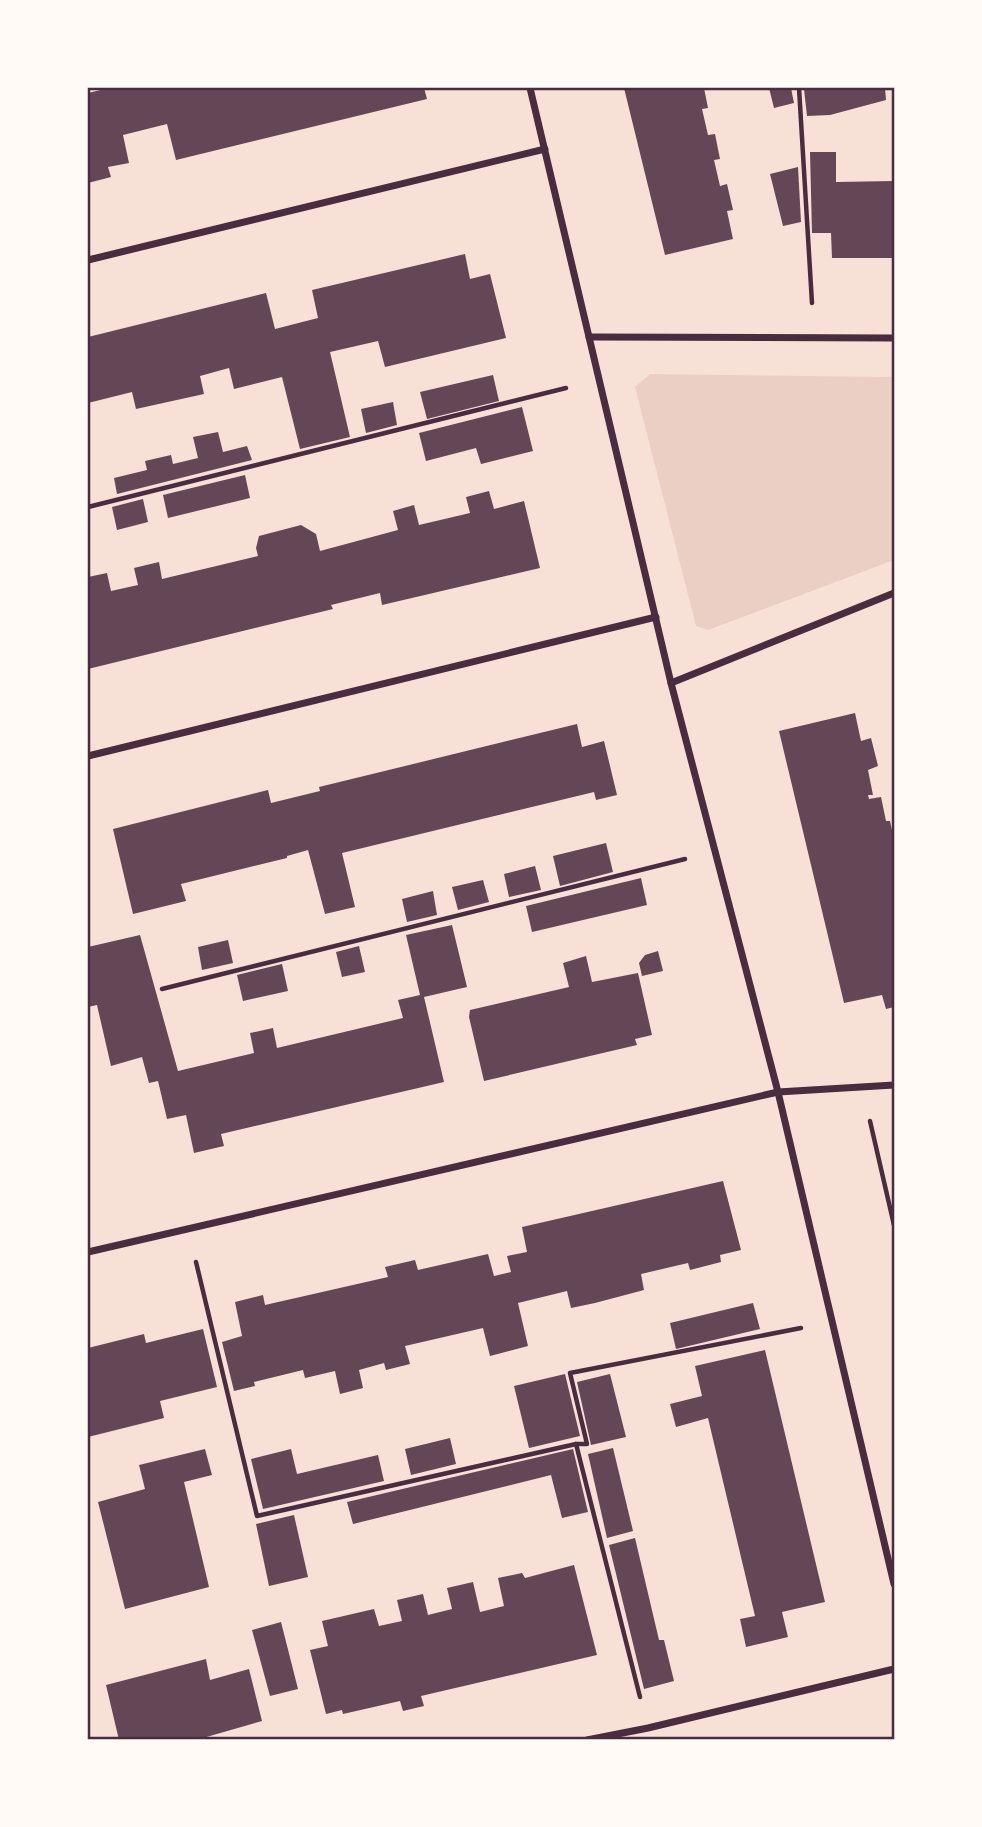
<svg xmlns="http://www.w3.org/2000/svg" width="982" height="1827" viewBox="0 0 982 1827" font-family="'IBM Plex Serif',serif">
  <style>
    .green { fill: #ebcfc5 }
    .building { fill: #644757 }
    .lines { fill: none; stroke-linecap: round; stroke-linejoin: round }
    .path { stroke: #4a2c40; stroke-width: 4.5 }
    .minor { stroke: #4a2c40; stroke-width: 7 }
    .neatline { fill: none; stroke: #4a2c40; stroke-width: 2.5 }
  </style>
  <rect width="100%" height="100%" fill="#f7e1d7"/>
  <polygon class="green" points="650,374 894,377 894,560 708,630 696,626 635,387"/>
  <g class="building">
    <polygon points="109,88 424,88 427,99 176,160 167,124 123,135 129,163 108,167 111,177 88,183 88,93"/>
    <polygon points="624,88 704,88 708,108 702,109 708,135 715,134 720,159 714,160 720,186 727,184 733,210 727,211 733,239 665,255"/>
    <polygon points="769,88 791,88 794,103 774,108"/>
    <polygon points="809,88 885,88 886,100 830,115 807,116 804,89"/>
    <polygon points="810,152 836,152 836,182 894,181 894,258 832,258 831,233 812,233"/>
    <polygon points="798,167 801,222 783,226 770,174"/>
    <polygon points="465,254 470,279 490,274 506,338 385,367 378,341 330,352 350,437 300,449 282,377 234,389 229,368 200,376 204,394 136,409 132,392 88,403 88,337 266,293 275,329 318,318 312,290"/>
    <polygon points="493,375 499,401 427,419 420,392"/>
    <polygon points="393,402 397,425 366,433 361,409"/>
    <polygon points="522,407 533,451 481,464 476,448 426,461 419,433"/>
    <polygon points="218,432 223,452 247,446 252,460 117,494 114,478 147,470 145,461 171,455 173,464 198,458 193,437"/>
    <polygon points="245,475 250,498 168,518 163,495"/>
    <polygon points="489,491 494,509 524,501 540,568 382,605 380,593 331,605 333,609 88,669 88,577 107,573 111,591 138,585 134,568 159,562 162,579 258,556 256,548 259,536 301,525 316,534 320,551 398,530 393,511 414,505 419,525 470,513 466,497"/>
    <polygon points="143,499 148,522 117,530 112,507"/>
    <polygon points="855,713 861,741 871,738 878,766 868,770 873,795 868,795 869,799 881,797 886,821 890,821 894,840 894,876 892,877 894,884 894,1007 886,1009 882,995 844,1003 779,731"/>
    <polygon points="577,724 582,747 604,741 617,795 596,800 594,792 342,853 355,907 325,914 308,850 287,856 287,858 181,884 186,901 133,914 113,829 268,790 271,803 320,791 319,787"/>
    <polygon points="606,843 613,872 560,886 553,856"/>
    <polygon points="535,866 541,890 509,897 504,874"/>
    <polygon points="641,878 647,905 532,932 526,906"/>
    <polygon points="483,880 489,902 458,910 452,887"/>
    <polygon points="433,891 437,915 407,922 402,899"/>
    <polygon points="452,925 467,987 424,997 444,1082 221,1134 224,1146 194,1153 186,1115 167,1119 158,1081 149,1083 142,1057 111,1066 97,1005 88,1007 88,947 140,935 178,1071 254,1053 250,1033 273,1028 277,1048 403,1018 398,1000 420,995 406,935"/>
    <polygon points="228,940 233,963 202,970 198,947"/>
    <polygon points="359,946 365,972 342,977 336,952"/>
    <polygon points="658,951 663,971 642,976 639,963 645,955"/>
    <polygon points="586,956 592,982 638,973 652,1035 635,1039 637,1045 484,1081 469,1017 470,1010 569,987 563,963"/>
    <polygon points="282,964 288,991 243,1001 237,975"/>
    <polygon points="723,1181 741,1250 720,1255 721,1262 690,1270 688,1263 641,1274 644,1290 595,1303 571,1308 567,1291 518,1303 528,1346 490,1356 483,1328 405,1346 410,1364 386,1370 384,1363 359,1370 363,1388 340,1394 335,1371 305,1378 303,1370 254,1382 255,1386 234,1391 222,1342 242,1336 235,1302 263,1295 265,1305 388,1277 385,1267 415,1260 418,1270 488,1254 494,1276 511,1272 507,1256 527,1252 522,1227"/>
    <polygon points="753,1303 760,1329 676,1349 670,1323"/>
    <polygon points="203,1329 217,1387 160,1401 164,1418 88,1437 88,1348 144,1334 146,1343"/>
    <polygon points="765,1350 825,1602 782,1612 788,1637 746,1647 740,1619 755,1616 708,1418 676,1427 670,1404 702,1396 695,1366"/>
    <polygon points="565,1374 580,1436 529,1448 514,1386"/>
    <polygon points="610,1374 626,1437 591,1445 577,1382"/>
    <polygon points="450,1438 456,1464 411,1475 405,1449"/>
    <polygon points="613,1448 633,1531 607,1538 588,1454"/>
    <polygon points="205,1449 212,1475 184,1482 209,1587 125,1609 98,1502 145,1489 139,1465"/>
    <polygon points="291,1449 297,1474 378,1455 384,1481 263,1509 251,1459"/>
    <polygon points="573,1449 588,1512 562,1518 551,1475 353,1524 347,1502"/>
    <polygon points="294,1515 308,1577 269,1586 256,1524"/>
    <polygon points="635,1538 659,1640 664,1640 674,1681 644,1689 609,1545"/>
    <polygon points="574,1565 597,1655 421,1696 424,1706 403,1711 400,1701 343,1714 342,1710 326,1714 310,1650 328,1646 322,1621 374,1609 379,1626 402,1621 397,1600 423,1594 428,1615 452,1609 447,1588 473,1582 480,1612 504,1606 498,1578 522,1573 525,1578"/>
    <polygon points="281,1622 298,1689 270,1696 252,1630"/>
    <polygon points="206,1659 210,1680 249,1669 262,1721 196,1740 119,1740 106,1685"/>
  </g>
  <g class="lines">
    <g class="path">
      <polyline points="799,88 812,303"/>
      <polyline points="88,507 566,388"/>
      <polyline points="162,989 685,859"/>
      <polyline points="870,1121 894,1225"/>
      <polyline points="196,1262 257,1516 576,1444"/>
      <polyline points="640,1697 576,1444 587,1444 570,1373 801,1328"/>
    </g>
    <g class="minor">
      <polyline points="530,88 671,683 778,1092 894,1584"/>
      <polyline points="88,260 545,149"/>
      <polyline points="589,337 894,338"/>
      <polyline points="671,683 894,593"/>
      <polyline points="88,756 656,617"/>
      <polyline points="88,1252 778,1092 894,1085"/>
      <polyline points="587,1740 648,1728 894,1669"/>
    </g>
  </g>
  <rect width="982" height="1827" fill="none" stroke="#fffaf5" stroke-width="178"/>
  <rect x="89" y="89" width="804" height="1649" class="neatline"/>
</svg>
